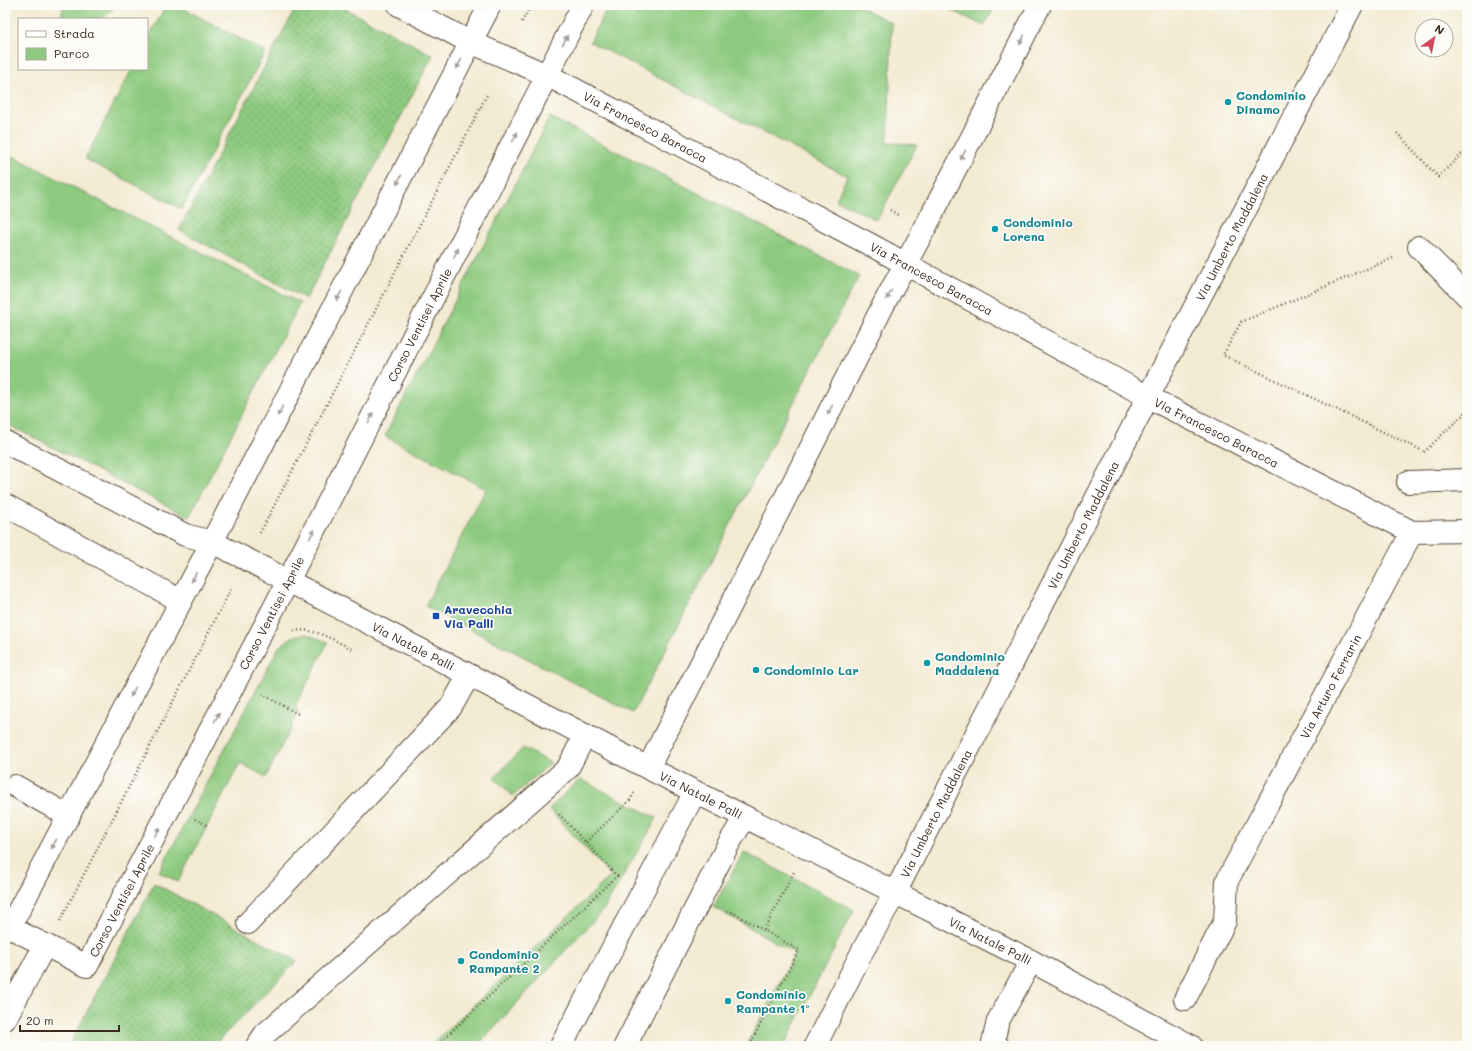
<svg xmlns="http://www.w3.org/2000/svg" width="1472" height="1051" viewBox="0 0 1472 1051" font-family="Mali,sans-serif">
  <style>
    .green { fill: #8dca7f; stroke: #647a4e }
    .garden { fill: url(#garden-dots); stroke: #647a4e }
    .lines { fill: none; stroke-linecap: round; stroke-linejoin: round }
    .minor-casing { stroke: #574739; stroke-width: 24 }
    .path { stroke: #574739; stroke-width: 2.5; stroke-dasharray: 1 3; stroke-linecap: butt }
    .minor { stroke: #fff; stroke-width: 22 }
    .oneway { fill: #a79f9a }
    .culture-dot { fill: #0f9aa8; stroke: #fdfcf7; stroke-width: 1.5 }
    .transit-dot { fill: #1a4fb4; stroke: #fdfcf7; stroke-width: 1.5 }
    .labels { text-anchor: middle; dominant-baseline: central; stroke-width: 3.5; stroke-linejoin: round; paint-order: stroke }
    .culture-label { font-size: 12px; font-weight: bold; fill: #0d838f; stroke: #fdfcf7; text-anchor: start }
    .street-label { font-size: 12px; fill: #3b2a1e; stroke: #fdfcf7 }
    .transit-label { font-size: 12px; font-weight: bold; fill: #164399; stroke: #fdfcf7; text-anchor: start }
  </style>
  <defs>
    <pattern id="garden-dots" width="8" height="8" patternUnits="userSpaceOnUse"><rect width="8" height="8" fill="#8dca7f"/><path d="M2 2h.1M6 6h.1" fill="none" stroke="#74a467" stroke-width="1.8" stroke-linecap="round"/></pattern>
  </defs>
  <rect width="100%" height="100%" fill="#fdfcf7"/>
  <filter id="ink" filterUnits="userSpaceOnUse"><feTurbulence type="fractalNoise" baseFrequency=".025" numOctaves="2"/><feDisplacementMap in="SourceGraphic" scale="8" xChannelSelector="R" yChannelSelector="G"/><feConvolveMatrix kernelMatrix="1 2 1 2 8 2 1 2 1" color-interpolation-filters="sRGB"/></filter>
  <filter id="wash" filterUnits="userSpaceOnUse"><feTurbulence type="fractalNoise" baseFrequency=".012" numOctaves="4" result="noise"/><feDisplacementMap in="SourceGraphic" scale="16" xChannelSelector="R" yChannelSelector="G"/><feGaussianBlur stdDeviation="0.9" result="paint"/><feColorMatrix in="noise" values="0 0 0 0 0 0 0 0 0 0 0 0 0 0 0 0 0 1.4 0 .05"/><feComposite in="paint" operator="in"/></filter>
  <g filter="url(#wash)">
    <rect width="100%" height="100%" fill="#f3ead2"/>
    <g class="green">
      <polygon points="63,5 117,5 103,19 61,19"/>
      <polygon points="166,5 177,5 265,52 182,209 85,159 132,69 147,69 147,41"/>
      <polygon points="622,5 857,5 892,23 888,137 885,142 917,145 877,220 836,200 847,176 590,42 606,10"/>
      <polygon points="550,117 859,276 633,713 425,606 486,489 385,436"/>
      <polygon points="5,152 300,303 189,517 5,423"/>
      <polygon points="306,634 328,642 296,705 298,714 266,777 240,763 178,882 159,872 279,647 292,637"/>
      <polygon points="523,748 551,763 513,796 494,778"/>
      <polygon points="580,779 657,818 604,909 477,1046 430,1046 611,876 549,809"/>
      <polygon points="744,852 854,910 784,1046 746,1046 795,953 713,907"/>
    </g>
    <g class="garden">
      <polygon points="297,5 338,5 433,55 306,299 179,230"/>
      <polygon points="941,5 996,5 984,26"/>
      <polygon points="154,883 297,961 213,1046 69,1046"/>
    </g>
  </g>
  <g filter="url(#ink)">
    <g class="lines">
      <defs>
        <g id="minor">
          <path id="s1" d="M399,5L470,42L547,75L871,245L1148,397L1412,532L1467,531"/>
          <polyline points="1419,247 1467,296"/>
          <path id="s2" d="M5,442L185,535L212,542L246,559L648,768L1031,961L1191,1046"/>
          <polyline points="1408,482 1467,480"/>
          <polyline points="5,511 7,506 181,601"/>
          <polyline points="648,768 888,296 925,228 1040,5"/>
          <polyline points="15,786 69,816"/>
          <polyline points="248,923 451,707 469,675"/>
          <path id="s3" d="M5,925L87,966L288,581L583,5"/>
          <polyline points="10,927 212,542 490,5"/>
          <path id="s4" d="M1185,999L1225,921L1227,881L1412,532"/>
          <polyline points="5,1019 45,945"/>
          <polyline points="257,1046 265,1034 568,768 585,735"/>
          <polyline points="561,1046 695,792"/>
          <polyline points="625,1046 728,845 745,817"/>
          <path id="s5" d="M815,1046L863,950L895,893L1148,397L1352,5"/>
          <polyline points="998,1046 993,1042 998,1021 1031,961"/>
        </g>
      </defs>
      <use href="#minor" class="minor-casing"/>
      <g class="path">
        <polyline points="209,6 209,5"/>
        <polyline points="522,22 531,5"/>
        <polyline points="1397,133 1438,177 1467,149"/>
        <polyline points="890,210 900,216"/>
        <polyline points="1393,258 1241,322 1223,355 1423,451"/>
        <polyline points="1424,452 1467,411"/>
        <polyline points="260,533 487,95"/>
        <path d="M294,631C314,627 335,641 352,649"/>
        <polyline points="262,694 298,714"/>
        <polyline points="195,819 207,825"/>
        <polyline points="586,842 630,800 635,792"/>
        <polyline points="728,910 799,950 749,1046"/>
        <polyline points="60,921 232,587"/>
        <polyline points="764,930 794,872"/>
        <polyline points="436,1046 617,876 559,814"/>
      </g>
      <use href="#minor" class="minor"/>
    </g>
    <defs><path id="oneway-solid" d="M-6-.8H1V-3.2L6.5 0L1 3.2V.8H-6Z"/></defs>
    <g class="oneway">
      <use href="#oneway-solid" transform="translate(565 40) rotate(-63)"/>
      <use href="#oneway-solid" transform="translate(1022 40) rotate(117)"/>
      <use href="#oneway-solid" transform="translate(459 64) rotate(117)"/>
      <use href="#oneway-solid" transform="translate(515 137) rotate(-63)"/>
      <use href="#oneway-solid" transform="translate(963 155) rotate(117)"/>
      <use href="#oneway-solid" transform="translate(399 180) rotate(117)"/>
      <use href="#oneway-solid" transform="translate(456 253) rotate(-63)"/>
      <use href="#oneway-solid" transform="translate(889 295) rotate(119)"/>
      <use href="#oneway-solid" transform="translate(339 296) rotate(117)"/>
      <use href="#oneway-solid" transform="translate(830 410) rotate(117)"/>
      <use href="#oneway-solid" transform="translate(280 411) rotate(117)"/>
      <use href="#oneway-solid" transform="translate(371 418) rotate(-63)"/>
      <use href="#oneway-solid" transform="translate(312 534) rotate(-63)"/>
      <use href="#oneway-solid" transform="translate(194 577) rotate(118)"/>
      <use href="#oneway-solid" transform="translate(133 692) rotate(118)"/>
      <use href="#oneway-solid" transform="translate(217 717) rotate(-62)"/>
      <use href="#oneway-solid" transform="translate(157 832) rotate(-62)"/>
      <use href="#oneway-solid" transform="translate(54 844) rotate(118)"/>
    </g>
  </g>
  <g class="culture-dot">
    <circle cx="1228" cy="102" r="4"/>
    <circle cx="995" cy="229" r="4"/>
    <circle cx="927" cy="663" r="4"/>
    <circle cx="756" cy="670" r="4"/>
    <circle cx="461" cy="961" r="4"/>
    <circle cx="728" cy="1001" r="4"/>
  </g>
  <rect class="transit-dot" x="432" y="612" width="8" height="8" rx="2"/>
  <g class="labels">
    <g class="culture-label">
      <text x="1236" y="95">Condominio<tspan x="1236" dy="14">Dinamo</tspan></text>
      <text x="1003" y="222">Condominio<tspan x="1003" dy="14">Lorena</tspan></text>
      <text x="935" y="656">Condominio<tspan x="935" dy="14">Maddalena</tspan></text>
      <text x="764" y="670">Condominio Lar</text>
      <text x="469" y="954">Condominio<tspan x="469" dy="14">Rampante 2</tspan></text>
      <text x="736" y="994">Condominio<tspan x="736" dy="14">Rampante 1º</tspan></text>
    </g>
    <g class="street-label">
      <text stroke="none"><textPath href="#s1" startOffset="275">Via Francesco Baracca</textPath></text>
      <text stroke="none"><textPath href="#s5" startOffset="910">Via Umberto Maddalena</textPath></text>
      <text stroke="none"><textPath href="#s1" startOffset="599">Via Francesco Baracca</textPath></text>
      <text stroke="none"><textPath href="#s3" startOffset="814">Corso Ventisei Aprile</textPath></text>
      <text stroke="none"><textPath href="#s1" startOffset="923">Via Francesco Baracca</textPath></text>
      <text stroke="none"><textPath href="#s5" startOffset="586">Via Umberto Maddalena</textPath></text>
      <text stroke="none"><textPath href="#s3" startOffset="490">Corso Ventisei Aprile</textPath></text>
      <text stroke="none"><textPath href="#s2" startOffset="457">Via Natale Palli</textPath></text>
      <text stroke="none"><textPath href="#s4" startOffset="348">Via Arturo Ferrarin</textPath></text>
      <text stroke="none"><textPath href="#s2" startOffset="781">Via Natale Palli</textPath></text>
      <text stroke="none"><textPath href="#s5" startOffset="262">Via Umberto Maddalena</textPath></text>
      <text stroke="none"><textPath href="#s3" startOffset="166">Corso Ventisei Aprile</textPath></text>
      <text stroke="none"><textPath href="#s2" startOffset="1105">Via Natale Palli</textPath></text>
    </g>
    <g class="transit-label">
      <text x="444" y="609">Aravecchia<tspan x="444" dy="14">Via Palli</tspan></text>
    </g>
  </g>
  <rect width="1472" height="1051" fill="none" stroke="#fdfcf7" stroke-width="20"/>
  <rect x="18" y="18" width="130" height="52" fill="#fdfcf7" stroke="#afa8a0"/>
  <rect x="26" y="31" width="20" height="6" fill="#ffffff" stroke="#afa8a0"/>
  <text x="54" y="38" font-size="12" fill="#3b2a1e">Strada</text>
  <rect x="26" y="48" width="20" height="12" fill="#8dca7f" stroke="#afa8a0"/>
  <text x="54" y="58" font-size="12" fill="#3b2a1e">Parco</text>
  <g transform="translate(1434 38) rotate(33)"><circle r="19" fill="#fdfcf7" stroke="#afa8a0"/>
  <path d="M0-3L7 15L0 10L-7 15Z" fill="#d1495b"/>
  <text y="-6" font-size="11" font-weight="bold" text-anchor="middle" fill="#3b2a1e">N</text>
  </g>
  <path d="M20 1025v6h99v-6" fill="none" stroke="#3b2a1e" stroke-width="2"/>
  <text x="26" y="1025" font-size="12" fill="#3b2a1e" stroke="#fdfcf7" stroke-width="3" paint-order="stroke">20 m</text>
</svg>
